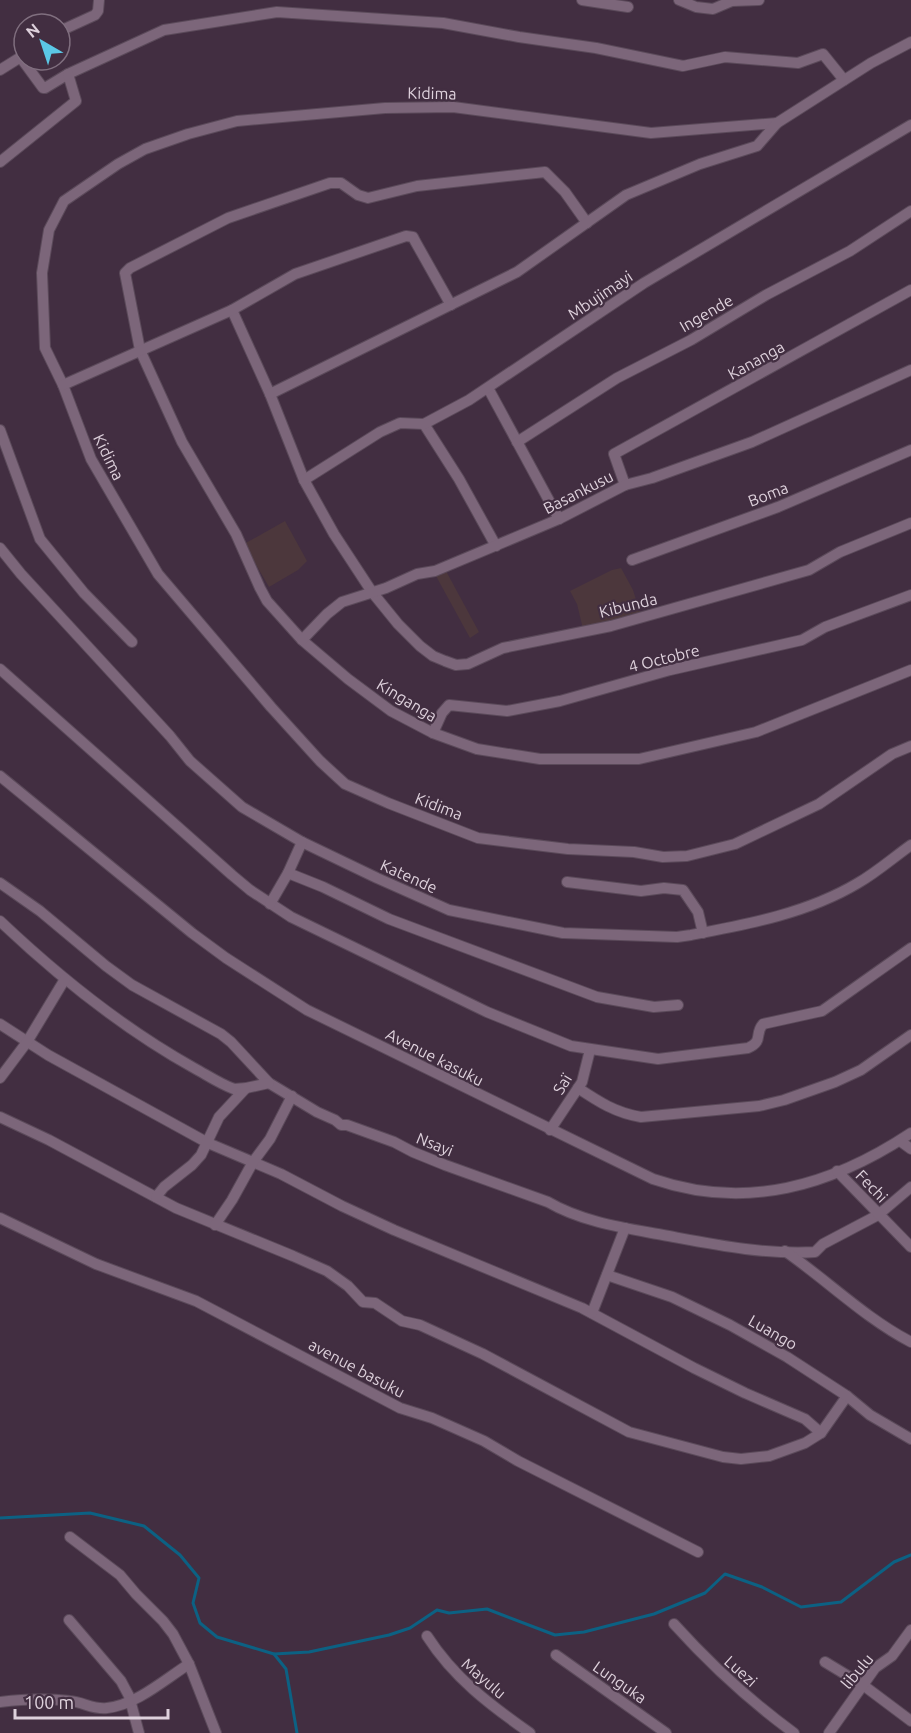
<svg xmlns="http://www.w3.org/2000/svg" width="911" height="1733" viewBox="0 0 911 1733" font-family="Ubuntu,sans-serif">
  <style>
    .education { fill: #4c373c }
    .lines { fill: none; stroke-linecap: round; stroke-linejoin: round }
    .stream { stroke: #0c6183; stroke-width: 3 }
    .minor-casing { stroke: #5b4a5a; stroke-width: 12 }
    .minor { stroke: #7c667a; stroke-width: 10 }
    .labels { text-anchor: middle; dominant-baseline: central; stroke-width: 4.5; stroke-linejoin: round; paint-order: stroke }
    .street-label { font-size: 16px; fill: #ded1dc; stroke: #422e41 }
  </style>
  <rect width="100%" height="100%" fill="#422e41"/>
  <g class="education">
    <polygon points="285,521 307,561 298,570 269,587 244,544"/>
    <polygon points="621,568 633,590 640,612 583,629 577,604 570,591 612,570"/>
    <polygon points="446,571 479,632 470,638 436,576"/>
  </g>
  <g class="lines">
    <g class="stream">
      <polyline points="0,1518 90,1513 144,1526 180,1555 199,1578 193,1603 200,1623 217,1637 274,1654 286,1669 297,1733"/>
      <polyline points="274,1654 309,1652 389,1635 410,1628 437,1610 449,1613 487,1609 555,1635 584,1632 654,1614 705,1593 725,1574 762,1587 801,1607 841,1602 894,1562 911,1555"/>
    </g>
    <defs>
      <g id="minor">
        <polyline points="582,0 628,7"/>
        <polyline points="679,0 696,7 713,9 732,1 759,0"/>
        <polyline points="60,31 95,15 98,11 99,0"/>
        <polyline points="21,58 43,88 45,88 68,74 164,30 277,12 443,23 519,37 596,48 683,66 725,57 798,63 823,54 844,80"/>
        <polyline points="0,70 24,55"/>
        <polyline points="777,123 651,133 453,107 385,108 237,121 188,134 145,149 118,164 64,201 49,230 42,273 45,348 63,385 91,459 158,574 271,707 320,761 345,784 388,803 478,838 568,849 634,852 663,857 687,856 735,844 819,804 892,754 911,746"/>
        <polyline points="0,162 76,101 68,74"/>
        <polyline points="587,223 565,192 545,172 417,186 368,198 358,195 341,183 330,183 228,218 130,268 125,273 140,350 182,442 236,534 260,588 267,601 302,640 348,679 391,711 433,733 477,749 540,759 639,759 756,732 911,670"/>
        <polyline points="232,310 270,394 304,480 334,534 372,592 398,624 420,646 433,656 445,661 456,665 468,664 503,648 611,626 809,570 840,552 911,523"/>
        <polyline points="63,385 232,310 295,274 406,236 413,237 415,241 451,305"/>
        <polyline points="488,388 559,519"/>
        <polyline points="270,394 517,272 626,195 700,164 757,146 777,123 871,63 911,42"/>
        <polyline points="424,424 459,479 496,546"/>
        <polyline points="0,430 40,539 84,593 132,642"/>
        <polyline points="517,442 617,378 691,340 766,295 850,251 911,211"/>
        <polyline points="304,480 380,432 400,423 424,424 469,400 644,283 911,125"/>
        <polyline points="625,485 614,454 911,290"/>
        <path d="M0,548L21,574L170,736L190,761L242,807L302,842L377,878L449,910L563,933L677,937L691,935C749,924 808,913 858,883C877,872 894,857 911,845"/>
        <polyline points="632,560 778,507 911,450"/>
        <polyline points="302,640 327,614 342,602 386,588 417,574 435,571 559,519 625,485 652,478 752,442 911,370"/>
        <path d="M0,669L232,875L250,890L291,917L487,1012L571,1046L658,1059L748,1048C764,1041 754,1034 763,1024L822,1011L911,948"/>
        <polyline points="433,733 442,713 449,705 507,711 560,701 670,670 802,640 825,627 911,595"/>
        <path d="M0,776L192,933L226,958L307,1010L653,1179C746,1211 831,1186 911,1133"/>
        <polyline points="288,873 323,887 389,919 597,997 654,1007 678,1005"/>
        <polyline points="567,882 641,891 664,888 683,890 698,912 703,933"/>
        <path d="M0,883L40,911L106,966L132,985L221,1034L231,1042L269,1083L317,1112L335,1120L341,1125H347L394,1142L413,1152L445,1165L548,1202C582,1222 625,1228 663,1235C712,1244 764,1255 815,1252L823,1244L878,1215L911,1187"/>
        <polyline points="270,904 288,873 302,842"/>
        <path d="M0,921C58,976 124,1029 194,1068C207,1075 220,1084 234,1089L246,1088L269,1083"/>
        <polyline points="0,1024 48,1055 208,1143 281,1174 342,1206 394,1230 582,1308 694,1368 745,1393 805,1419 821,1433"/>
        <polyline points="0,1078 27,1042 65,979"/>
        <path d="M578,1088C599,1102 616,1113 641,1117L759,1106L784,1100L835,1082L861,1070L911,1035"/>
        <polyline points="0,1117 49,1140 176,1208 293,1256 327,1271 348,1286 363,1302 375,1303 402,1321 420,1325 483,1354 629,1432 723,1457 741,1459 769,1456 805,1443 821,1433 847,1396"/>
        <polyline points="550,1130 582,1082 590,1050"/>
        <polyline points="900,1141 911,1149"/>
        <polyline points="837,1171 911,1247"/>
        <polyline points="156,1197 164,1187 192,1165 201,1155 219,1117 246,1088"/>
        <polyline points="0,1218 96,1264 196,1301 400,1408 432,1418 484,1441 518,1461 698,1552"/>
        <polyline points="215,1225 232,1200 253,1162 270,1139 292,1096"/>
        <path d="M785,1251C828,1281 865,1318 911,1342"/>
        <polyline points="607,1275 672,1297 730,1325 787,1357 847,1396 870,1415 911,1439"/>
        <polyline points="592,1313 625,1228"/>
        <polyline points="70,1537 120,1575 136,1594 163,1621 173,1634 189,1664 216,1733"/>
        <polyline points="69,1620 121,1681 129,1696 139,1733"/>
        <path d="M674,1624C711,1665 750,1701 794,1733"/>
        <path d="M427,1636C454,1678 490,1705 530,1733"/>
        <polyline points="556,1655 666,1733"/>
        <polyline points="825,1662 863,1685 911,1721"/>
        <path d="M0,1702C24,1699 46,1698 70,1701C83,1702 94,1710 107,1708C136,1705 164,1680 189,1664"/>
        <polyline points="829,1733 875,1668 892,1656 911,1630"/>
      </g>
    </defs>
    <use href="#minor" class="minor-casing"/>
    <use href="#minor" class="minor"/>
  </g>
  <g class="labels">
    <g class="street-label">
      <text transform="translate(432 93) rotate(1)">Kidima</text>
      <text transform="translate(600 295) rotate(-34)">Mbujimayi</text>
      <text transform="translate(706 313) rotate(-30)">Ingende</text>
      <text transform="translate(756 360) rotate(-29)">Kananga</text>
      <text transform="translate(109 457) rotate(64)">Kidima</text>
      <text transform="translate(578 492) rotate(-27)">Basankusu</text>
      <text transform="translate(768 494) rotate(-21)">Boma</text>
      <text transform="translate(628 605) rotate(-14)">Kibunda</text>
      <text transform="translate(664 658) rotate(-14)">4 Octobre</text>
      <text transform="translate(407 700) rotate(31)">Kinganga</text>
      <text transform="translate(439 806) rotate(21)">Kidima</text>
      <text transform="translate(409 876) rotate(24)">Katende</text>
      <text transform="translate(435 1057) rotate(27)">Avenue kasuku</text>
      <text transform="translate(562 1084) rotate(-58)">Saï</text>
      <text transform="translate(435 1144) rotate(22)">Nsayi</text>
      <text transform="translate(872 1186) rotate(46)">Fechi</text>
      <text transform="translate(773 1332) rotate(30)">Luango</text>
      <text transform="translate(357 1368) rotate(28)">avenue basuku</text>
      <text transform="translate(741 1671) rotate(42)">Luezi</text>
      <text transform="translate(857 1671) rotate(-50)">libulu</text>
      <text transform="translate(484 1678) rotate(41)">Mayulu</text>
      <text transform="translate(620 1682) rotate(35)">Lunguka</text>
    </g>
  </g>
  <g transform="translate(42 42) rotate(321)"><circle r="28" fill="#422e41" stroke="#806f7f" stroke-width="1.5"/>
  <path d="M0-4.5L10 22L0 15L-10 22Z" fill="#5bc8e6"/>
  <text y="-9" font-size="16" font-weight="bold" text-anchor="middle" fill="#ded1dc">N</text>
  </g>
  <path d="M15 1709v9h153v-9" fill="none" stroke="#ded1dc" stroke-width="3"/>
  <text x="24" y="1709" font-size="18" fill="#ded1dc" stroke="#422e41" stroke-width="4.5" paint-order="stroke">100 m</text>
</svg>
